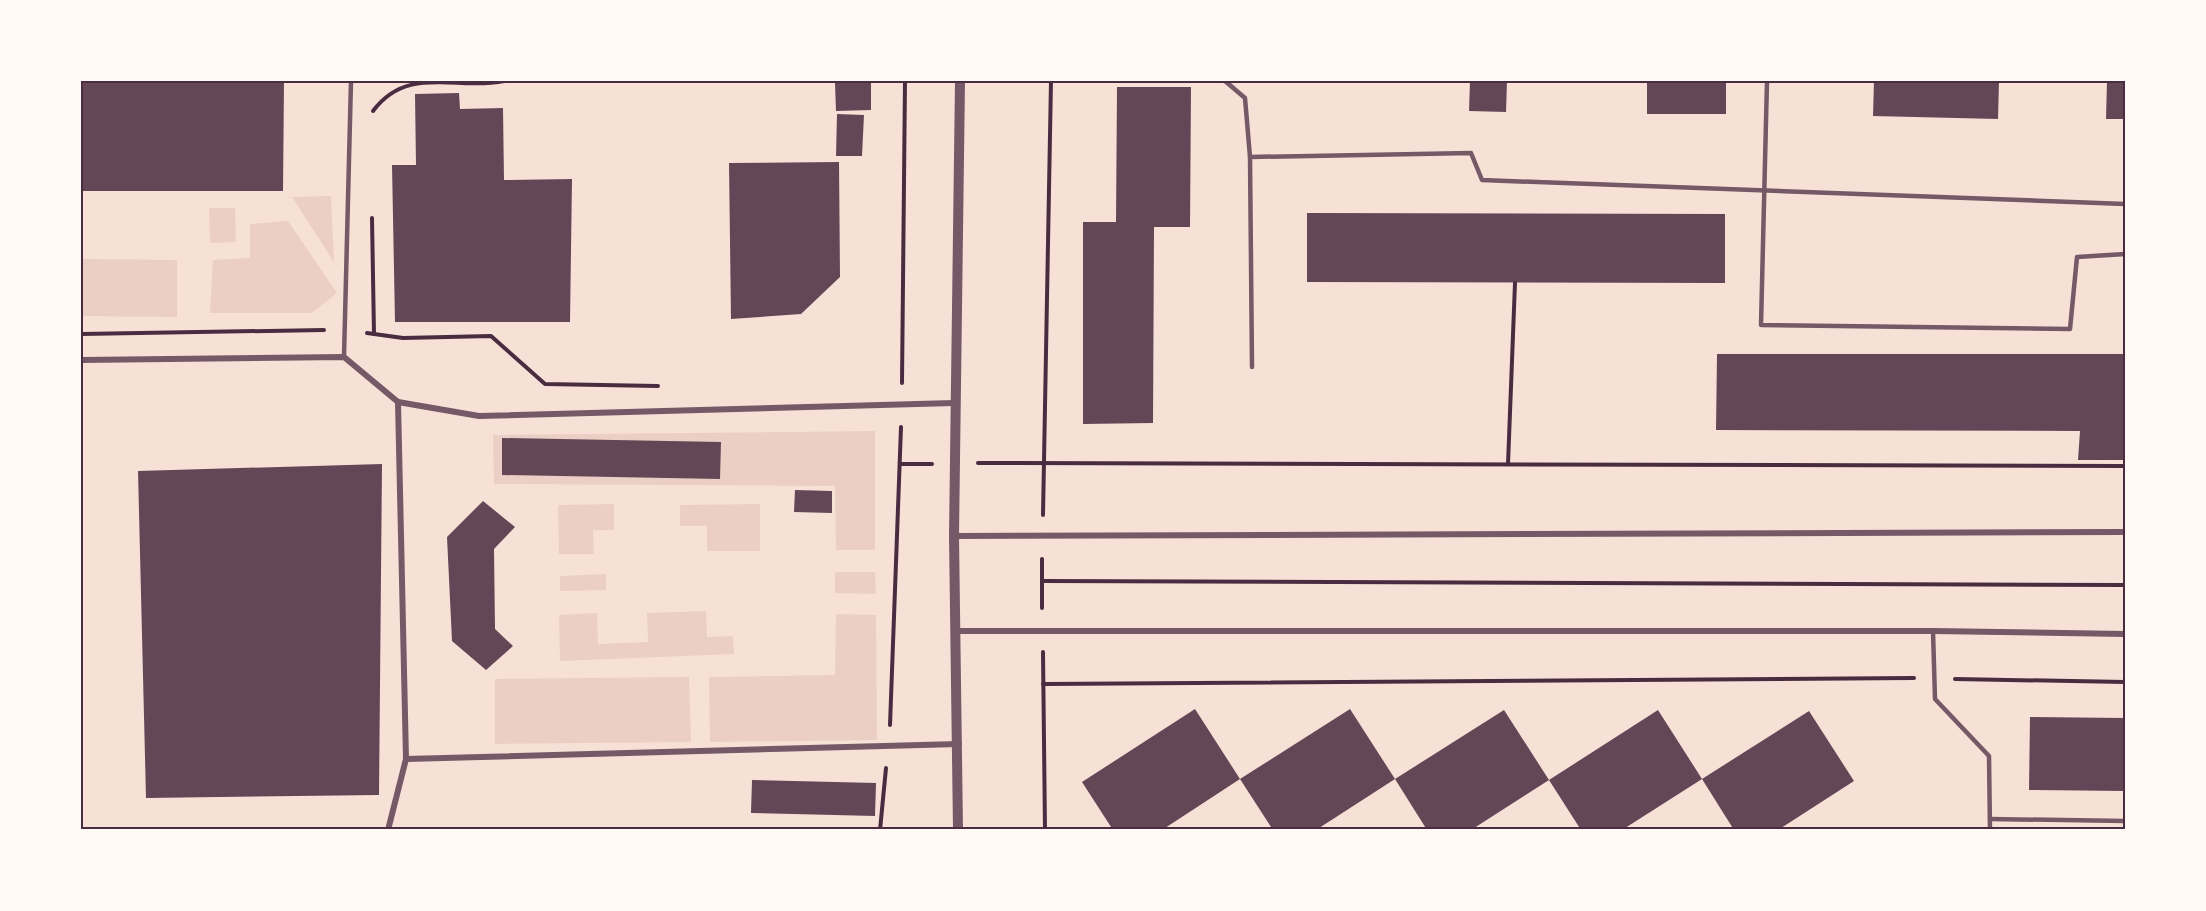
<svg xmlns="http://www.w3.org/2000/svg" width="2206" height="911" viewBox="0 0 2206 911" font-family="Ubuntu,sans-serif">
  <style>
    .green { fill: #ebcfc5 }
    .building { fill: #644757 }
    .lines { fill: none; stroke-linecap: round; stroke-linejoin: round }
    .path { stroke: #4a2c40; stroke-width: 4 }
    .service { stroke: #755966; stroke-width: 4.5 }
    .minor { stroke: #755966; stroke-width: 6 }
    .tertiary { stroke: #755966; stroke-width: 10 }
    .neatline { fill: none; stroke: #4a2c40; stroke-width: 2 }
  </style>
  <rect width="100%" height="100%" fill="#f7e1d7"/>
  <g class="green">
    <polygon points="331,196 334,262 292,197"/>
    <polygon points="209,208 235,208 236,242 210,243"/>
    <polygon points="288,221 337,293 312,313 210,313 213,260 250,258 250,224"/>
    <polygon points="81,259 177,260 177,317 81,316"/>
    <polygon points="875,431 875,550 836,550 835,486 494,484 493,435"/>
    <polygon points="614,504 614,530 593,530 594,554 559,554 558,505"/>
    <polygon points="760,504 760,551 707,551 707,526 680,526 680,505"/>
    <polygon points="835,572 875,572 876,594 835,593"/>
    <polygon points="606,574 606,590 560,591 560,576"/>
    <polygon points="706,611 707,637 733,636 734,654 560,661 559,615 597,613 598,644 648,642 647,613"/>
    <polygon points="836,614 876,615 877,740 710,742 709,677 835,675"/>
    <polygon points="689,677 691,742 495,744 495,679"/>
  </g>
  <g class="building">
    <polygon points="81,81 284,81 283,191 81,191"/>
    <polygon points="1470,81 1507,81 1506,112 1469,111"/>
    <rect x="1647" y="81" width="79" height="33"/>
    <polygon points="1874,81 1999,81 1998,119 1873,116"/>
    <polygon points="2107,81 2125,81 2125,119 2106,119"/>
    <polygon points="835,83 871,83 871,110 836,111"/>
    <polygon points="1117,87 1191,87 1190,227 1154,227 1153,423 1083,424 1083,222 1116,222"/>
    <polygon points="459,93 460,109 503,108 504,180 572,179 570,322 395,322 392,165 416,165 415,94"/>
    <polygon points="837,114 864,115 862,156 836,156"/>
    <polygon points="839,162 840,277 801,314 731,319 729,163"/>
    <polygon points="1307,213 1725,214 1725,283 1307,282"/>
    <polygon points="1717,354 2125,354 2125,460 2078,460 2080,431 1716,430"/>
    <polygon points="502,438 721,442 720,479 502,475"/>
    <polygon points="382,464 379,795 146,798 138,471"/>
    <polygon points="795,490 832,491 832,513 794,512"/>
    <polygon points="483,501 515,527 494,549 495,629 513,646 486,670 452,641 447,537"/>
    <polygon points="1195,709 1240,779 1162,830 1113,830 1082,782"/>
    <polygon points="1350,709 1395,779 1316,830 1273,830 1240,779"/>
    <polygon points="1504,710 1549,780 1471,830 1427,830 1395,779"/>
    <polygon points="1658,710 1702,779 1622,830 1581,830 1549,780"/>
    <polygon points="1809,711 1854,781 1778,830 1734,830 1702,779"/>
    <polygon points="2030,717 2125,718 2125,791 2029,790"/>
    <polygon points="752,780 876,783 875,816 751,813"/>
  </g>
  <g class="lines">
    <g class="path">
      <path d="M373,111C408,64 457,91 504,81"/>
      <polyline points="372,218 374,334"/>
      <polyline points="367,333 403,338 491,336 545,384 658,386"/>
      <polyline points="81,334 324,330"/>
      <polyline points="902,383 905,81"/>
      <polyline points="978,463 2125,466"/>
      <polyline points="900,464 932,464"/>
      <polyline points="1508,464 1515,283"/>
      <polyline points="1043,515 1051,81"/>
      <polyline points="1042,581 2125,585"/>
      <polyline points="1042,608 1042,559"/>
      <polyline points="1043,652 1045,830"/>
      <polyline points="1955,679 2125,682"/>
      <polyline points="1043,684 1914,678"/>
      <polyline points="890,725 901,427"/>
      <polyline points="880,830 886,768"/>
    </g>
    <g class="service">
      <polyline points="1225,81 1245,98 1250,157 1471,153 1482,180 2125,204"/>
      <polyline points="1767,81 1761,325 2070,329 2077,257 2125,254"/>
      <polyline points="1250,157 1252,367"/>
      <polyline points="344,357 351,81"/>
      <polyline points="1933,631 1935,699 1989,756 1990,830"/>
      <polyline points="1990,819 2125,821"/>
    </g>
    <g class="minor">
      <polyline points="81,360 344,357 398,402 479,416 954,403"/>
      <polyline points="398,402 406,759"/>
      <polyline points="954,536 2125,532"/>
      <polyline points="955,631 1933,631 2125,634"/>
      <polyline points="388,830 406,759 959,744"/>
    </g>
    <polyline class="tertiary" points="958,830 954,536 960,81"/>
  </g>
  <rect width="2206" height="911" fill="none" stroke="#fffaf5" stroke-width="165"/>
  <rect x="82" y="82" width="2042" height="746" class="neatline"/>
</svg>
